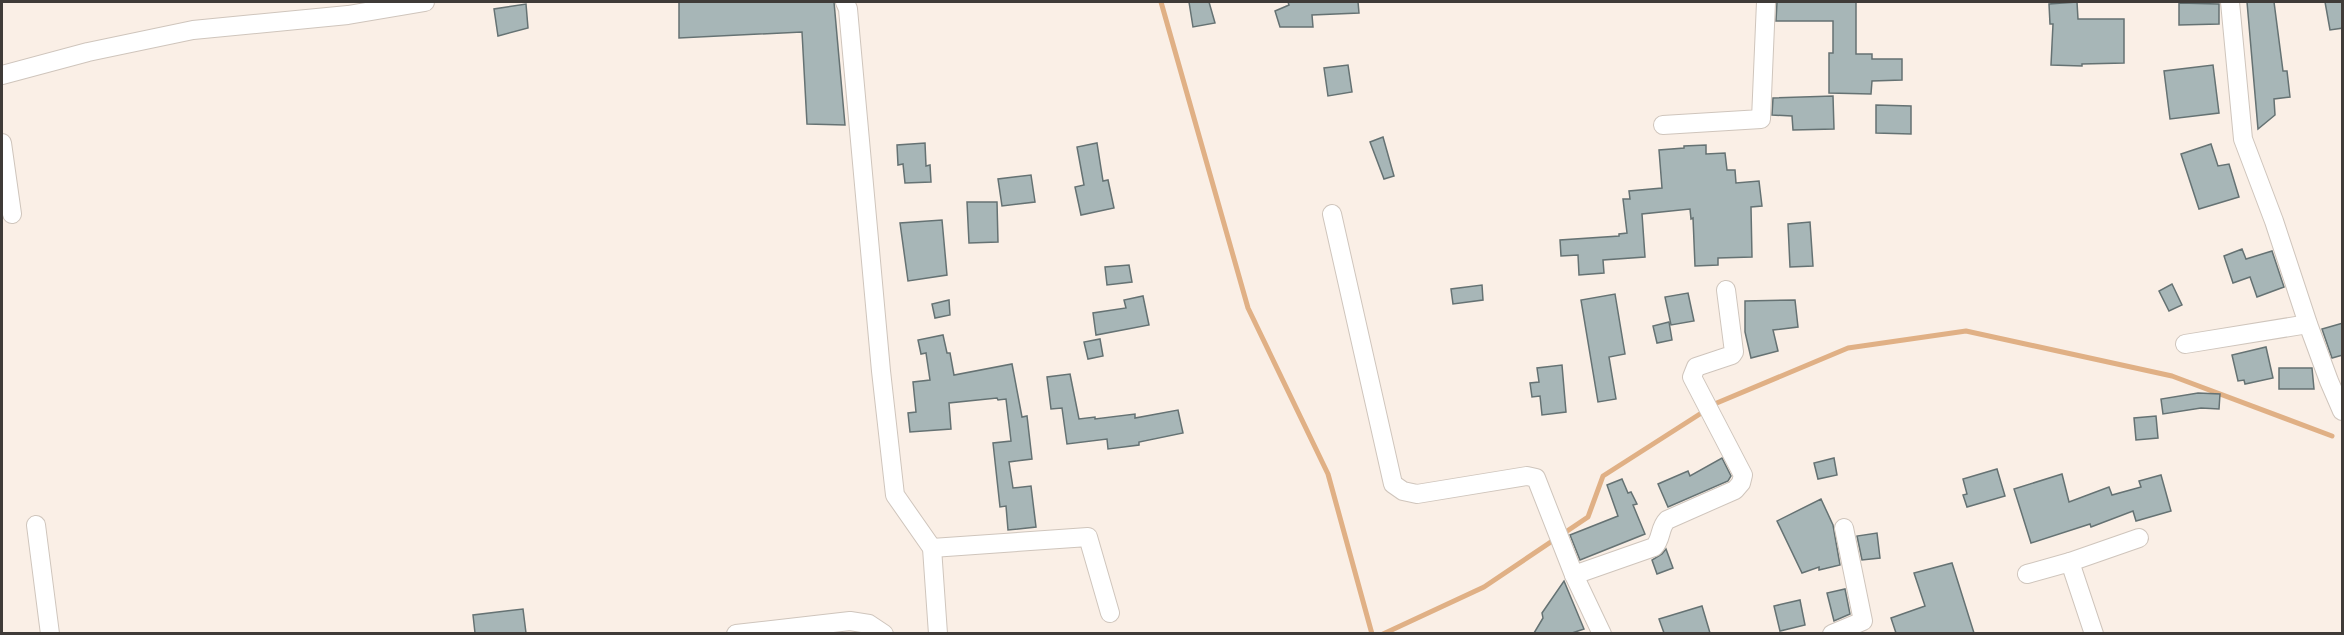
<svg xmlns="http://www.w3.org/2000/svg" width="2344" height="635" viewBox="0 0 2344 635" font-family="Cabin,sans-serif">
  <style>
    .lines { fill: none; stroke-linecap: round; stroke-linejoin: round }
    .stream { stroke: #e0b085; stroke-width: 5 }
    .building { fill: #a7b6b7; stroke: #657273; stroke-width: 1.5 }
    .minor-casing { stroke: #cfc5bc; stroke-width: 20 }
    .minor { stroke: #fff; stroke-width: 18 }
  </style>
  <rect width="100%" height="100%" fill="#faefe6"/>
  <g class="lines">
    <g class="stream">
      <polyline points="1161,2 1248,308 1328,474 1372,634"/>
      <polyline points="1712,405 1848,348 1966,331 2172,376 2332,436"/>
      <polyline points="1383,634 1484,587 1588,517 1603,476 1703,412"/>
    </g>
  </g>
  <g class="building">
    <polygon points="679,2 834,2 845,125 807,124 802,32 679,38"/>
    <polygon points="1189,2 1209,2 1215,23 1193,27"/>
    <polygon points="1288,2 1358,2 1359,13 1312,15 1313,27 1280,27 1275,11 1289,5"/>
    <polygon points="1777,2 1856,2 1856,54 1872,54 1872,59 1902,59 1902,80 1872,81 1871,94 1829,93 1829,53 1833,53 1833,21 1776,21"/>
    <polygon points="2077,2 2078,19 2124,19 2124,63 2082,64 2082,66 2051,65 2053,24 2050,24 2049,4"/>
    <polygon points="2247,2 2274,2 2283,71 2287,71 2290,97 2274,99 2275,115 2258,129"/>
    <polygon points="2325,2 2343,2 2343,28 2330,30"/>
    <polygon points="2179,3 2219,4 2219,24 2179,25"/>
    <polygon points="526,4 528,28 498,36 494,9"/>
    <polygon points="1348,65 1352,92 1328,96 1324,68"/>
    <polygon points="2213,65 2219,113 2170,119 2164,71"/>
    <polygon points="1833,96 1834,129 1793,130 1792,116 1772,115 1773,98"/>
    <polygon points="1876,105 1911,106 1911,134 1876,133"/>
    <polygon points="1383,137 1394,176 1384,179 1370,142"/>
    <polygon points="925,143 926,166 930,165 931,182 905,183 903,164 898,165 897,145"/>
    <polygon points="1097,143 1103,181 1108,180 1114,208 1081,215 1075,187 1084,185 1077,147"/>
    <polygon points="2211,144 2218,166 2229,164 2239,197 2199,209 2181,154"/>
    <polygon points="1706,145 1706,154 1725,153 1727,170 1735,170 1736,183 1759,181 1762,206 1751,207 1752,257 1718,258 1718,265 1695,266 1693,218 1691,219 1690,209 1642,214 1645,257 1603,260 1604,273 1579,275 1578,255 1561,256 1560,240 1619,236 1619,234 1627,233 1623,199 1630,199 1629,191 1662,188 1659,150 1684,148 1684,146"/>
    <polygon points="1031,175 1035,202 1002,206 998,179"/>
    <polygon points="967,202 997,202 998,242 969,243"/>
    <polygon points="942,220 947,275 908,281 900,223"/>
    <polygon points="1810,222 1813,266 1790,267 1788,224"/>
    <polygon points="2242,249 2246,259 2272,251 2284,287 2257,297 2250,277 2233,283 2224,256"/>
    <polygon points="1129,265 1132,282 1107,285 1105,267"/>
    <polygon points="2172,284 2182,305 2169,311 2159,291"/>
    <polygon points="1482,285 1483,300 1453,304 1451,289"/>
    <polygon points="1688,293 1694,321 1671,325 1665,297"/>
    <polygon points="1615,294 1625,354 1609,357 1616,399 1598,402 1581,300"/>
    <polygon points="1143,296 1149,325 1096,335 1093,313 1126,308 1124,300"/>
    <polygon points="949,300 950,315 935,318 932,304"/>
    <polygon points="1795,300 1798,327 1773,330 1778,351 1751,358 1745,332 1745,301"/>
    <polygon points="1669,322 1672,340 1657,343 1653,326"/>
    <polygon points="2343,323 2343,355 2332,358 2322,329"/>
    <polygon points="943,335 947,353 950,353 954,375 1012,364 1022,417 1027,416 1032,459 1009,462 1013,488 1031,486 1036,527 1008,530 1006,506 1000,507 993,443 1011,441 1006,399 998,400 997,398 949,403 951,429 910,432 908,413 916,412 913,382 930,380 926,353 921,354 918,340"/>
    <polygon points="1100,339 1103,356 1088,359 1084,342"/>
    <polygon points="2266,347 2273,378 2245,384 2244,380 2238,381 2232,355"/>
    <polygon points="1562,365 1566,412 1542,415 1540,396 1532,397 1530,383 1539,382 1537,368"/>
    <polygon points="2279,368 2312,368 2314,389 2279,389"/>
    <polygon points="1070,374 1079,419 1095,417 1095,419 1135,414 1135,418 1178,410 1183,433 1139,442 1139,445 1108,449 1107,439 1067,444 1062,408 1051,409 1047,377"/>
    <polygon points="2198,393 2220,394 2219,409 2201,408 2163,414 2161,399"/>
    <polygon points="2156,416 2158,438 2136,440 2134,418"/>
    <polygon points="1722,458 1731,476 1728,481 1668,507 1658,484 1688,471 1690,476"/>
    <polygon points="1834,458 1837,475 1818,479 1814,463"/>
    <polygon points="1997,469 2005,496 1967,507 1963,495 1967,494 1963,479"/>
    <polygon points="2062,474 2069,502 2109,487 2112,495 2141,487 2139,481 2161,475 2171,511 2136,521 2133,511 2091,527 2090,524 2031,543 2014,489"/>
    <polygon points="1622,479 1628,493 1631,492 1637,504 1633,505 1645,534 1580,560 1570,535 1618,516 1607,485"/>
    <polygon points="1821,499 1833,525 1840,565 1819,570 1819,567 1802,573 1777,521"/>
    <polygon points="1877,533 1880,558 1862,560 1857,536"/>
    <polygon points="1666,549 1673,568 1657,574 1652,560 1662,554"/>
    <polygon points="1952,563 1974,633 1896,633 1891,618 1925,606 1914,573"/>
    <polygon points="1564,581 1584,629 1572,633 1534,633 1543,618 1542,613"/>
    <polygon points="1845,589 1850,614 1834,621 1827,593"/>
    <polygon points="1800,600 1805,625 1780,631 1774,606"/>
    <polygon points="1702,606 1710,633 1664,633 1659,619"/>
    <polygon points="523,609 526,633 475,633 473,615"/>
  </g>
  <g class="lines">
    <defs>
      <g id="minor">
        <polyline points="845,2 848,9 881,371 895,495 932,548 938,634"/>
        <polyline points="2230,2 2243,139 2274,221 2308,324 2329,381 2342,411"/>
        <polyline points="2,75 88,52 193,30 348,15 425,2"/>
        <polyline points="1663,125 1761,119 1766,2"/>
        <polyline points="2,143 12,214"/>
        <polyline points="1332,214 1393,484 1403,491 1417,494 1527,476 1536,478 1574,575 1602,634"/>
        <polyline points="2185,344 2308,324"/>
        <polyline points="36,525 50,634"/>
        <polyline points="932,548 1088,537 1110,613"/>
        <polyline points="2070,562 2139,538"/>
        <polyline points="2027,574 2070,562 2094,634"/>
        <path d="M1574,575L1654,547C1662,539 1659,528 1667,520L1735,490L1741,483L1743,475L1692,377L1696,367L1732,355L1734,352L1726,290"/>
        <polyline points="736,634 850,621 869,624 884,634"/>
        <polyline points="1832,634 1863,621 1844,528"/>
      </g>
    </defs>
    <use href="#minor" class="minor-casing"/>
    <use href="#minor" class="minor"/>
  </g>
  <rect width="2344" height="635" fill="none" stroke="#3f3b38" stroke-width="6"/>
</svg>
